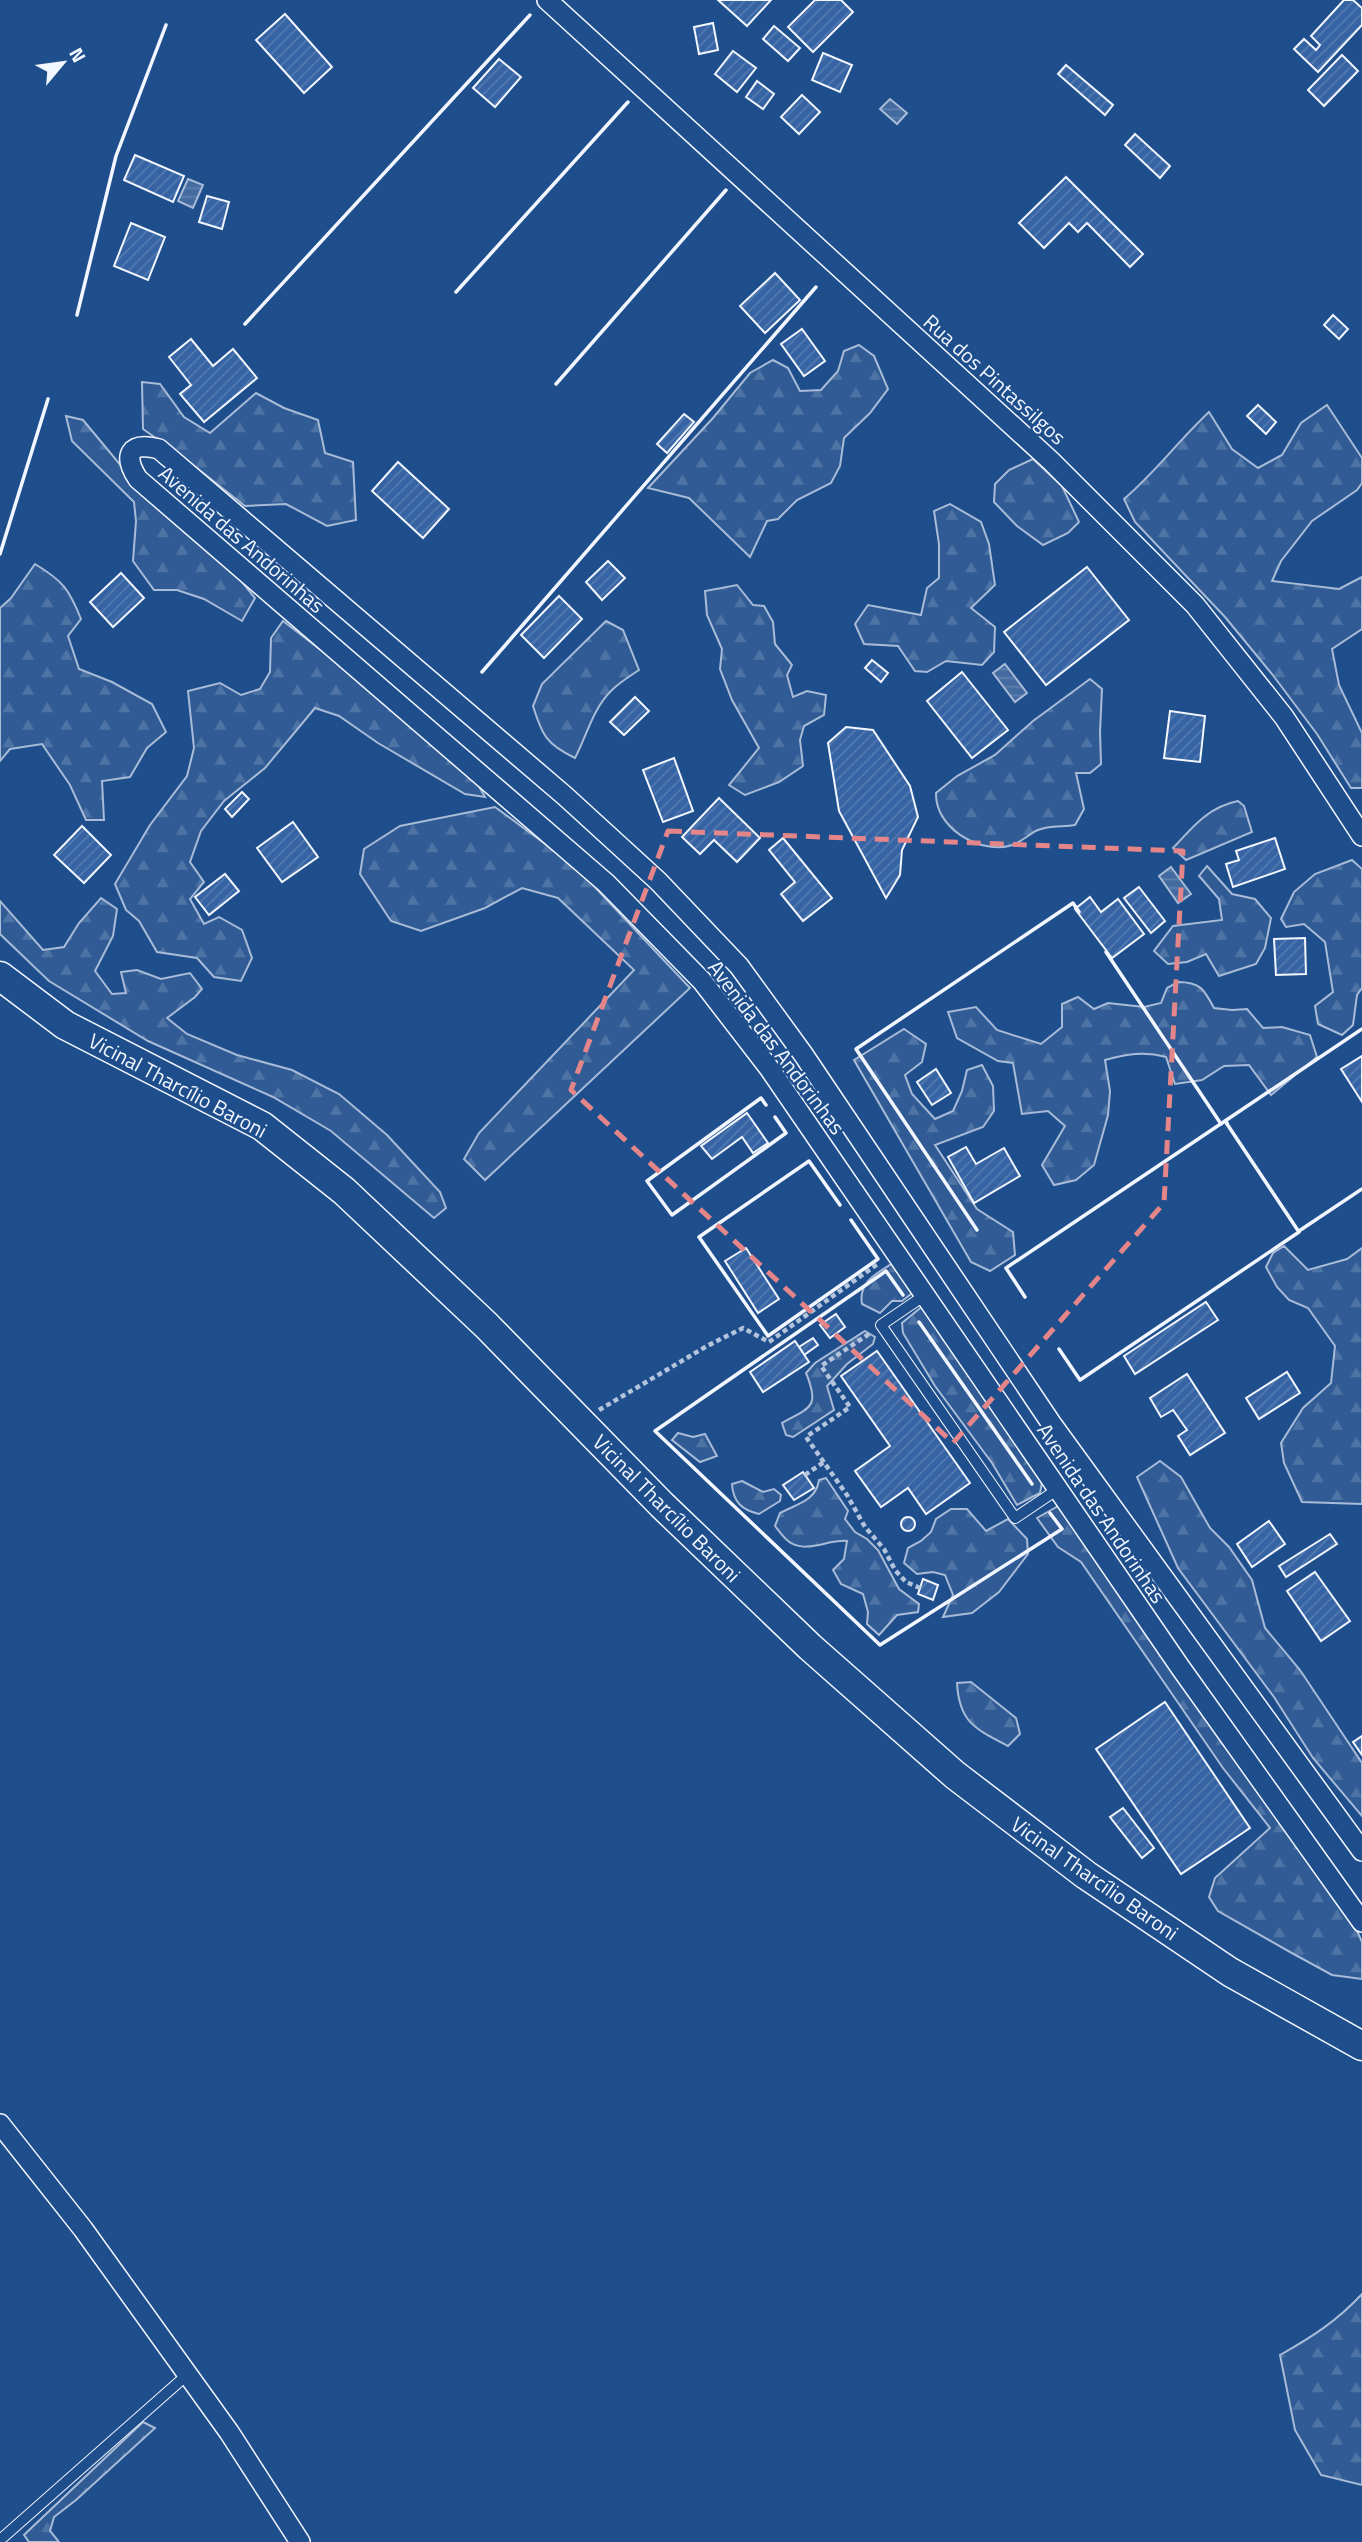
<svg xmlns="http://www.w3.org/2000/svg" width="1362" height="2542" viewBox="0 0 1362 2542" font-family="'Titillium Web',sans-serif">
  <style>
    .forest { fill: url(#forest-firs); stroke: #a8bbd7; stroke-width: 2 }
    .water { fill: url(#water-rules); stroke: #a8bbd7; stroke-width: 2 }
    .building { fill: url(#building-hatch); stroke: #f2f6ff; stroke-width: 2 }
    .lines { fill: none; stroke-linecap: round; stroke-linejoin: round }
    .lane-casing { stroke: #f2f6ff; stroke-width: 12 }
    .street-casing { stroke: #f2f6ff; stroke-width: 22 }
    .secondary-casing { stroke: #f2f6ff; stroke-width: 31 }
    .path { stroke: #b3c4dc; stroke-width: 4.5; stroke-dasharray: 5 3.5; stroke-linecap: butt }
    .lane { stroke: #1f4e8c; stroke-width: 10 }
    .street { stroke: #1f4e8c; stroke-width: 19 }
    .secondary { stroke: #1f4e8c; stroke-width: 28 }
    .wall { stroke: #f2f6ff; stroke-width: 3.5 }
    .marked { fill: none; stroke: #e38589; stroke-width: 5; stroke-dasharray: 14 9; stroke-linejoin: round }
    .labels { text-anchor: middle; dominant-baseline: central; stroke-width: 5; stroke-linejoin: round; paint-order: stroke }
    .street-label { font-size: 21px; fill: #f2f6ff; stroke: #1f4e8c }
  </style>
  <defs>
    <pattern id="forest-firs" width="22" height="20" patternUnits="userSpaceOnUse" patternTransform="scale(1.75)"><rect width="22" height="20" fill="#305b95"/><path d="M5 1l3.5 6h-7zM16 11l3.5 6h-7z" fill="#4e73a5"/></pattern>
    <pattern id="water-rules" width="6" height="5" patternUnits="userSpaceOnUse" patternTransform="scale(1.75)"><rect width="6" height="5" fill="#446ba0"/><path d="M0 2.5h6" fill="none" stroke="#5f81ae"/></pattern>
    <pattern id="building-hatch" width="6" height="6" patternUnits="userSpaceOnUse" patternTransform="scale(1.75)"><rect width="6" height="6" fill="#3563a3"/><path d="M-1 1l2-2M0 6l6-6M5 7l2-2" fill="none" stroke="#537ab1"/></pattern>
  </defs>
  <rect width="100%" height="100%" fill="#1f4e8c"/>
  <g class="forest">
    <polygon points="859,345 874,356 888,389 870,413 844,438 840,466 831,483 797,500 778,519 767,521 750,557 689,498 648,488 713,418 750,373 773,360 788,368 800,391 821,390 838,371 844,351"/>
    <polygon points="142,382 160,384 184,417 210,433 256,393 284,408 318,420 325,453 353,462 356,520 327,526 286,504 245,506 188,461 143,429"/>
    <path d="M1327,405L1362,458V483L1357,490L1312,521L1281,561L1272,581L1339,589L1362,577V629L1332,649L1339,685L1362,733V788H1351L1317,734L1272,674L1225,617L1135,522L1124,499C1155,473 1179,440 1209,412L1232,449L1258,468L1282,455L1301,423Z"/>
    <polygon points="66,416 83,420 152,503 234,572 255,598 242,621 204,599 177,590 154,590 133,561 136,521 134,502 72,441"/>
    <polygon points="1033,459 1062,486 1079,522 1068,533 1043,545 1017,526 994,502 995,484 1009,470"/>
    <polygon points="950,504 981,522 989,544 995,585 971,608 995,627 994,652 982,665 946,661 927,672 915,671 898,646 864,644 855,624 868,605 921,615 927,588 939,578 939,544 934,511"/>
    <path d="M35,564C63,581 69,589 81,619L68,636L79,669L112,682L152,704L166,732L147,748L130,777L102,781L104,820H86L70,785L42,744L10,749L0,761V608L11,598Z"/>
    <polygon points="737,585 753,605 764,606 773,622 775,644 792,665 787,675 793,697 807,691 826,695 824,715 804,726 800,740 803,766 779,782 745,795 729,785 759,748 732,700 720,669 722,649 707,615 705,591"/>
    <polygon points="283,621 339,664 477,783 485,797 465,794 378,743 339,716 315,708 265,768 224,801 201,831 190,862 204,882 190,899 204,924 219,917 242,930 252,958 241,981 214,977 197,958 157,952 139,921 126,910 115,884 150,825 187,776 194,748 188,691 220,683 241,695 260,689 270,672 271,638"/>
    <path d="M606,621L623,630L639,670C630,676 620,682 612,690C593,708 587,735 575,758C546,744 542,735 533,706L542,684Z"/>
    <path d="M1090,679L1102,689L1100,732L1101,764L1090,773H1076L1084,809L1075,825C1064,827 1048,825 1038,830C1028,834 1020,844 1009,846C977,853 935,827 936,793L957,776L995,755L1033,721Z"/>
    <path d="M1238,801L1244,806L1252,832L1186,860L1173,848C1193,827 1208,807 1238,801Z"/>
    <polygon points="495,807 575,866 690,988 485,1180 464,1159 479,1133 634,970 558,898 522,888 485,908 421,931 391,921 360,874 364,849 400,826"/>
    <polygon points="1352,860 1362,869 1362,988 1357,995 1353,1025 1342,1035 1318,1024 1315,1006 1333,992 1325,942 1304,924 1286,927 1281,919 1294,892 1315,874"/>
    <polygon points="1207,866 1232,894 1255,899 1271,918 1265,948 1256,964 1219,976 1206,954 1187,962 1168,964 1154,951 1173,926 1222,920 1219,899 1199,876"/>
    <polygon points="101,898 117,909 113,936 95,971 112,994 126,993 121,972 137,970 161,979 190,973 202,989 195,997 167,1018 187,1034 237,1055 292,1070 339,1094 387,1135 440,1192 446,1208 434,1218 331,1131 273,1097 148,1041 49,981 0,934 0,901 43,950 64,947 79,923"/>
    <path d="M1178,982C1200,982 1204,989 1214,1008L1232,1010L1247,1009L1263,1028L1282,1027L1310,1035L1317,1057L1271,1095L1249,1065L1224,1066L1202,1080L1175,1084L1166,1057C1145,1051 1126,1054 1105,1060L1110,1091L1108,1115L1094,1165L1076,1180L1054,1185L1042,1165L1065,1126L1048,1111L1022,1114L1013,1063L998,1061L957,1038L948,1012L976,1007L997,1030L1041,1044L1062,1027V1004L1078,997L1094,1009L1108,1003L1144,1007L1161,1003L1167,988Z"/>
    <polygon points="904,1029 926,1044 922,1062 905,1075 912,1094 935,1119 953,1111 962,1091 967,1070 982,1065 993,1086 994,1111 983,1127 935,1145 977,1209 1013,1232 1015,1255 990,1271 971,1262 854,1060"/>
    <polygon points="1284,1246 1308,1270 1347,1259 1362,1248 1362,1504 1302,1502 1284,1463 1281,1443 1303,1408 1331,1383 1335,1346 1308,1308 1289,1300 1277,1287 1266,1267 1273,1253"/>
    <path d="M893,1263L915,1291L902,1301H892L880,1313L862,1304C858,1282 877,1273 893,1263Z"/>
    <polygon points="924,1305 1043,1477 1040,1493 1017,1505 992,1463 935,1386 903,1333 902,1323"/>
    <path d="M865,1331L875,1337L873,1344L847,1364L827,1386L834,1410L793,1437L786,1435L782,1423C811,1407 820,1407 806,1373L815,1363Z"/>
    <polygon points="678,1433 693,1437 705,1434 717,1456 700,1462 672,1440"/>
    <polygon points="1160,1461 1181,1477 1210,1528 1229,1547 1252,1580 1265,1628 1300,1670 1362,1763 1362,1816 1313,1758 1274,1697 1178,1568 1137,1477"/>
    <path d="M826,1478L848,1511L845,1519L855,1532L867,1539L878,1550L899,1589L919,1604L918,1612L897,1615L879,1635L867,1624L868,1612L863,1594L841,1584L833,1570L844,1559L847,1541C829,1539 808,1553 791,1543C785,1540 779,1531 775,1526L780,1513C797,1504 816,1501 819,1480Z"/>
    <path d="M742,1481L763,1492L774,1489L781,1495L780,1501L759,1514C742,1510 733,1502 732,1484Z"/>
    <polygon points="1060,1505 1355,1926 1362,1942 1362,1979 1332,1975 1290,1952 1218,1911 1209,1897 1215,1878 1270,1828 1223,1768 1081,1562 1058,1547 1037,1518"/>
    <polygon points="951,1509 967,1509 986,1531 1008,1519 1027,1539 1028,1554 999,1592 972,1613 943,1617 953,1595 945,1575 933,1572 917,1574 904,1563 908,1548 921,1541 931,1532 936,1519"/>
    <path d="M971,1682L1016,1718L1020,1734L1008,1746C975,1729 959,1722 957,1683Z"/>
    <path d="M1362,2294V2485L1321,2475L1295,2430L1280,2355C1312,2337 1337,2321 1362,2294Z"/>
    <polygon points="143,2422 155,2428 76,2500 54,2517 50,2531 59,2542 29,2542 24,2535"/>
  </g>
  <g class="water">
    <polygon points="890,99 907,113 897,124 880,109"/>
    <polygon points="188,179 203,185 193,208 178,201"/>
    <polygon points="1005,664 1027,693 1015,702 993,673"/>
    <polygon points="1171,867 1191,894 1178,903 1159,876"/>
  </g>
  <g class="building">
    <polygon points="718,0 771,0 747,26"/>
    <polygon points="815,0 841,0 853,12 813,52 788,27"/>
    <polygon points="1344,0 1353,0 1362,8 1362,25 1318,72 1294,49 1304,39 1316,50 1320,45 1311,36"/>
    <polygon points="285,14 332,67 304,93 256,40"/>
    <polygon points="713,23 718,50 699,54 694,27"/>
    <polygon points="774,26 800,48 788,61 763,39"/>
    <polygon points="733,51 756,68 737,92 715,74"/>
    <polygon points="823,53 852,65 840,92 812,80"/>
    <polygon points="1342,55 1358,71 1324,106 1308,90"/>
    <polygon points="499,59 521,77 495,107 473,88"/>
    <polygon points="1066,65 1113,105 1105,115 1058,74"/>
    <polygon points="757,81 774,94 763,109 746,97"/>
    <polygon points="802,95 820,112 799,134 781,117"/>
    <polygon points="1135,134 1170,166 1160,178 1125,145"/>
    <polygon points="135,155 184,176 173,202 124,180"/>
    <polygon points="1066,177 1143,254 1130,267 1087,223 1078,232 1069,223 1044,248 1019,223"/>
    <polygon points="207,196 229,202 222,229 199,222"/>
    <polygon points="131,223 165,237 148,280 114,266"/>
    <polygon points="775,273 800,300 765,333 740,306"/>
    <polygon points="1333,315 1348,329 1339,339 1324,325"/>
    <polygon points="802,329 825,361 804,376 781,344"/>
    <polygon points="191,339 213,366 233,349 257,378 204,422 180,394 191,385 169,357"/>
    <polygon points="1258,405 1276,422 1266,434 1247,416"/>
    <polygon points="684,414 694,422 667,453 657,444"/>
    <polygon points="398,462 449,509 423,538 372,491"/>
    <polygon points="608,561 625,578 602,600 586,582"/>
    <polygon points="1087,567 1129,620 1046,685 1004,632"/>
    <polygon points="121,573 144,598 113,627 90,602"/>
    <polygon points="559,596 582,619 544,658 521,635"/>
    <polygon points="872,660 888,673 881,682 865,668"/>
    <polygon points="962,672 1008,730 972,758 927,701"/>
    <polygon points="635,697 649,711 624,735 610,722"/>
    <polygon points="1170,711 1205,716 1200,762 1164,758"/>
    <polygon points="846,727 873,730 910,786 918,817 902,850 900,875 886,898 839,811 828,743"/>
    <polygon points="674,758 693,811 663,822 643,770"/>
    <polygon points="242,792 249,799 232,817 225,809"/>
    <polygon points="719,798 760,838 737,862 714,840 700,854 682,837"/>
    <polygon points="293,822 318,857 282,882 257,848"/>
    <polygon points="82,826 111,855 84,883 54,855"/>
    <polygon points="783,838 832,898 803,921 781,894 795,882 769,850"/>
    <polygon points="1275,838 1285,869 1233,887 1226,864 1239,860 1236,851"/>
    <polygon points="225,874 239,891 209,915 195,897"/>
    <polygon points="1139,887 1165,921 1151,933 1124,898"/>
    <polygon points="1090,897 1101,912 1118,899 1144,934 1112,958 1075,909"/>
    <polygon points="1305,938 1306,974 1276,975 1274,939"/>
    <polygon points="1362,1056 1362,1102 1341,1069"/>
    <polygon points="936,1069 951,1093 932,1105 917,1082"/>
    <polygon points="747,1113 768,1143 753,1153 742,1137 712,1159 701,1146"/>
    <polygon points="966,1147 976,1164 1004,1148 1020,1176 974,1203 948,1157"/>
    <polygon points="746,1248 779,1299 758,1313 725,1261"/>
    <polygon points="1206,1302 1218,1320 1135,1374 1124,1356"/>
    <polygon points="836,1314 845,1327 830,1338 820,1325"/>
    <polygon points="813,1338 818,1345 804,1355 799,1347"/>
    <polygon points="795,1341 809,1362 763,1392 750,1372"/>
    <polygon points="877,1351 970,1483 926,1514 908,1488 881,1507 855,1471 890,1446 841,1376"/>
    <polygon points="1287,1372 1300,1393 1259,1419 1246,1398"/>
    <polygon points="1187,1374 1225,1433 1190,1455 1178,1436 1187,1430 1173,1410 1161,1417 1150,1398"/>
    <polygon points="803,1472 814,1488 794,1500 783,1485"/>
    <circle cx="908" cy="1524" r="7"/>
    <polygon points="1269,1521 1285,1544 1252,1567 1237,1544"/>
    <polygon points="1330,1534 1337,1544 1286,1577 1279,1566"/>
    <polygon points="1315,1572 1350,1621 1321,1641 1287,1591"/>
    <polygon points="923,1579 938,1585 933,1600 918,1594"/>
    <polygon points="1165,1702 1250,1828 1181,1874 1096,1749"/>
    <polygon points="1362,1736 1362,1755 1353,1742"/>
    <polygon points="1123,1808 1154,1848 1142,1858 1110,1817"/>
  </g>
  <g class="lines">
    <defs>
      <g id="lane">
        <polyline points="925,1295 881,1325 1015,1518 1058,1489"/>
        <polyline points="0,2540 188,2374"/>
      </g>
      <g id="street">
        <polyline points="547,0 1051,461 1195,605 1284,717 1362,836"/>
        <path d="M1362,1851L1051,1423L803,1054L739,966L658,881L565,796L159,449C130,441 122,455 138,479L606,883L702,981L769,1068L1180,1667L1362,1922"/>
        <polyline points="0,2124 83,2229 229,2432 300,2542"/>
      </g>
      <polyline id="secondary" points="0,976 65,1025 262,1126 344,1191 486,1325 662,1505 810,1647 955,1775 1086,1875 1230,1972 1362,2046"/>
    </defs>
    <use href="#lane" class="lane-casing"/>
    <use href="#street" class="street-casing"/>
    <use href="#secondary" class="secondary-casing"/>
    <g class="path">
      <polyline points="869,1334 821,1366 850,1407 806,1437 847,1495 865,1527 884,1549 895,1570 906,1582 920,1588"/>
      <polyline points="599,1410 707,1346 743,1328 769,1342 879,1263"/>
      <polyline points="805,1475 824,1462"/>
    </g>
    <use href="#lane" class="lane"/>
    <use href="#street" class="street"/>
    <use href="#secondary" class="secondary"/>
    <g class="wall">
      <polyline points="456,292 628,102"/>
      <polyline points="77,315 116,156 166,25"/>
      <polyline points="245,324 530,15"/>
      <polyline points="556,384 726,190"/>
      <polyline points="0,554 48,399"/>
      <polyline points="482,672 816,287"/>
      <polyline points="1106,952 1221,1124"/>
      <polyline points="766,1105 761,1098 647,1181 672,1215 786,1133 775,1117"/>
      <polyline points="1227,1123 1225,1121 1362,1029"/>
      <polyline points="840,1205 809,1161 699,1237 768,1336 878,1259 851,1220"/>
      <polyline points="977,1230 856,1049 1073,903 1079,912"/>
      <polyline points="1299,1231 1362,1189"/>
      <polyline points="903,1295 886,1271 655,1431 880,1645 1062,1529 1050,1513"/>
      <polyline points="1025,1297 1006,1268 1225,1121 1299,1232 1080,1380 1059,1349"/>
      <polyline points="919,1322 1032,1484"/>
    </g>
  </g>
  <path class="marked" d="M668,831L1183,851L1164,1203L953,1443L571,1090Z"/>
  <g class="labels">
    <g class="street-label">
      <text transform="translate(995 379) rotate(42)">Rua dos Pintassilgos</text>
      <text transform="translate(242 539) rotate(41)">Avenida das Andorinhas</text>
      <text transform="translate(777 1047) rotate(53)">Avenida das Andorinhas</text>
      <text transform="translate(178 1085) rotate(28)">Vicinal Tharcílio Baroni</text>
      <text transform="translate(667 1508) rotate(45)">Vicinal Tharcílio Baroni</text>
      <text transform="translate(1102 1513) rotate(56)">Avenida das Andorinhas</text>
      <text transform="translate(1095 1878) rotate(35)">Vicinal Tharcílio Baroni</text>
    </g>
  </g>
  <g transform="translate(63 63) rotate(61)" stroke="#1f4e8c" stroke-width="5" paint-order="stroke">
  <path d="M0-5L12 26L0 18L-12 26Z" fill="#f2f6ff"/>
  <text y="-10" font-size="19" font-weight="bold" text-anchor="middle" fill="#f2f6ff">N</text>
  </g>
</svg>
